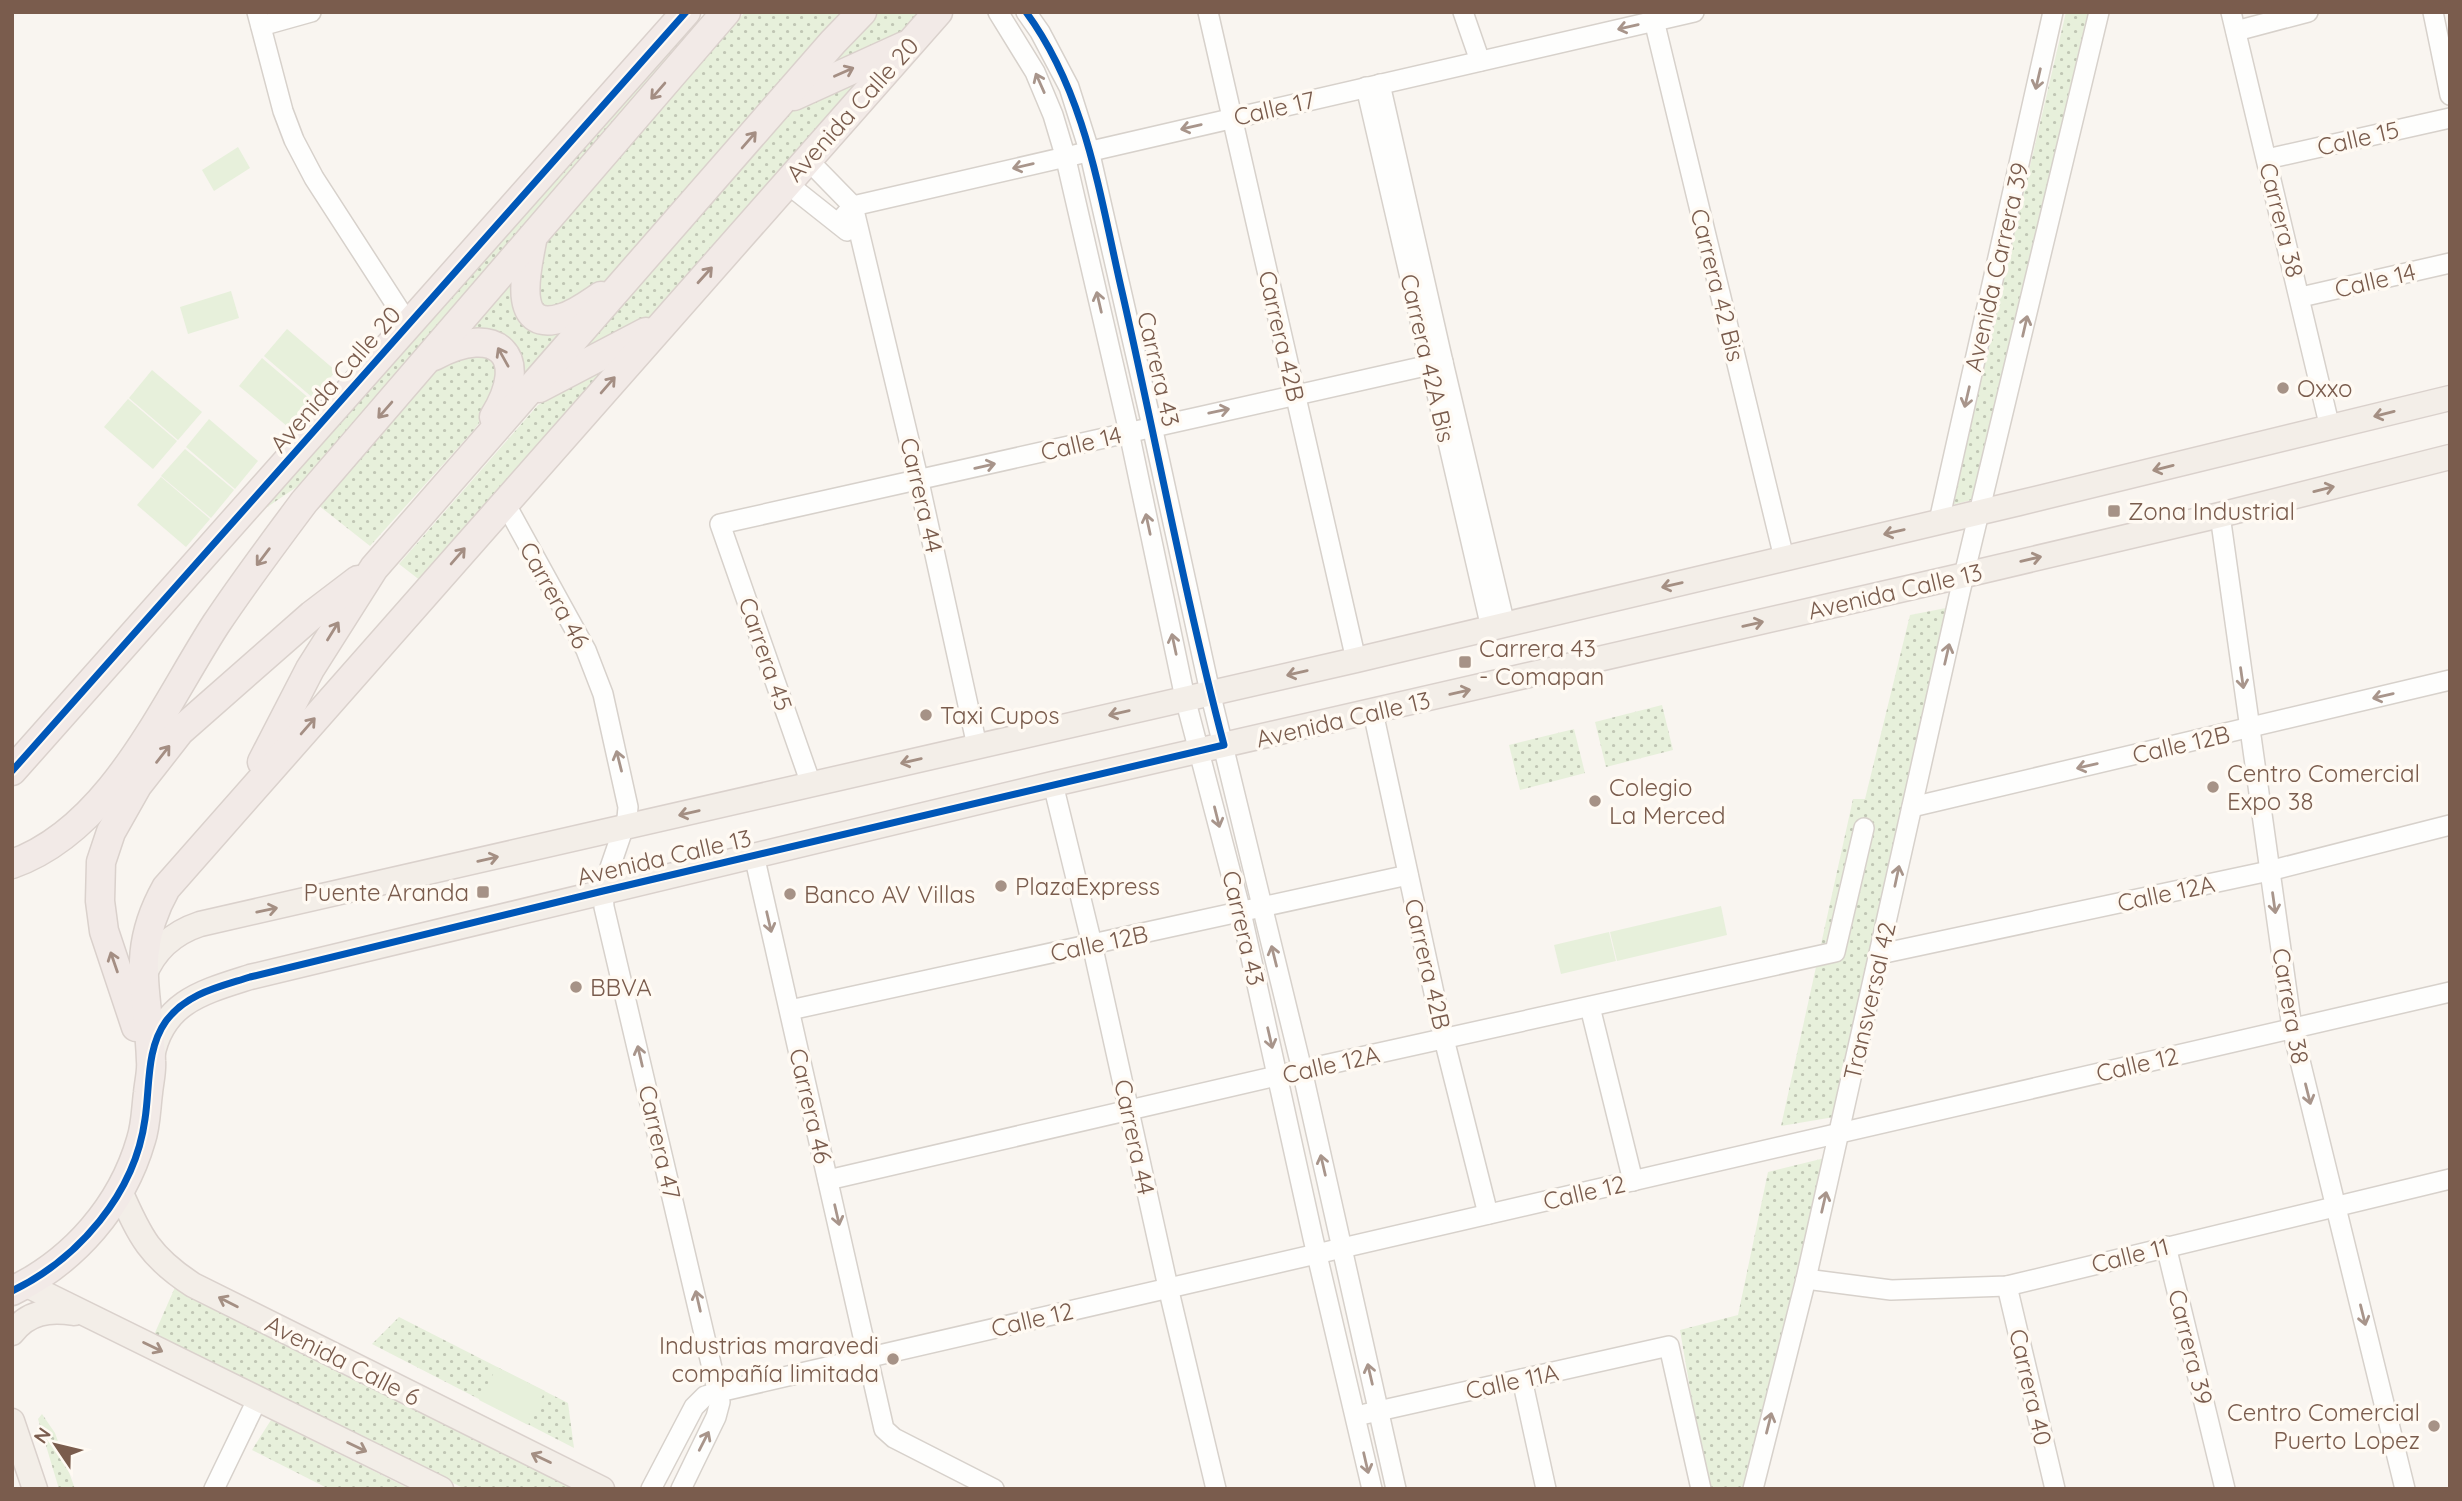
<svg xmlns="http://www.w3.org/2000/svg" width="2462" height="1501" viewBox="0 0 2462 1501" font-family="Quicksand,sans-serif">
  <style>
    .grass { fill: url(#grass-dots) }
    .garden { fill: #e7f0db }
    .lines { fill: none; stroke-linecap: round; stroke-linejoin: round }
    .minor-casing { stroke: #d7d1cb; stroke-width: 22 }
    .major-casing { stroke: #dad1cc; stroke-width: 27 }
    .highway-casing { stroke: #dad1cc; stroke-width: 31 }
    .minor { stroke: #fefefd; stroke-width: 19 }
    .major { stroke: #f3eee8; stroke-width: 24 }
    .highway { stroke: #f2eae7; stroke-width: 28 }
    .cycleway-casing { stroke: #fffaf3; stroke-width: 11 }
    .cycleway { stroke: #0057b8; stroke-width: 7 }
    .oneway { stroke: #a8958b }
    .oneway2 { stroke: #a48e83 }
    .oneway3 { stroke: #a48f83 }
    .poi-dot { fill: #a69286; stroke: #fffaf3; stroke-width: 2.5 }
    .labels { text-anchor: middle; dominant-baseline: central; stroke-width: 7; stroke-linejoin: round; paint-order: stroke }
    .street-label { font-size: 24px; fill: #7a5c4d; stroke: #fffaf3 }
    .poi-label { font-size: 24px; fill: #7a5c4d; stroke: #fffaf3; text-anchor: start }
  </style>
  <defs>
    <pattern id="grass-dots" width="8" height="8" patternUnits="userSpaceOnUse" patternTransform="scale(1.75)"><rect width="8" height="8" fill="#e7f0db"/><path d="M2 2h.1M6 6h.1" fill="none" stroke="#c0c6b4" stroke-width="1.8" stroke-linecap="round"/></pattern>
  </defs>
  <rect width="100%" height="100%" fill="#f9f5f0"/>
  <g class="grass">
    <polygon points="745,12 852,12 605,283 545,312 531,285 544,237"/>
    <polygon points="876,12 927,12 907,32 822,74"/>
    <polygon points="2066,12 2088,12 1976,499 1951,505"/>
    <polygon points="685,32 687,42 326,467 260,512"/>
    <polygon points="879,63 645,327 565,367 805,96"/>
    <polygon points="519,268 514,298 582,318 512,399 520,374 459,338"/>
    <polygon points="461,353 499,360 491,407 473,431 370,546 318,505 433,371"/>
    <polygon points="618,361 421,581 399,564 538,405"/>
    <polygon points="1946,608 1834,1117 1781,1126 1853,799 1865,799 1910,615"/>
    <polygon points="1662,705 1673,750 1606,767 1595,722"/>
    <polygon points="1574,729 1585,773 1520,790 1509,745"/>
    <polygon points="1825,1158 1743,1489 1707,1489 1680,1330 1738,1315 1768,1172"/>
    <polygon points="176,1285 579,1489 465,1489 154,1335"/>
    <polygon points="399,1317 568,1403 574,1448 372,1344"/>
    <polygon points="42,1414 55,1433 75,1489 59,1489 38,1419"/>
    <polygon points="271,1420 410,1489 329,1489 252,1450"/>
  </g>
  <g class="garden">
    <polygon points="238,147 250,168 214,191 202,170"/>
    <polygon points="231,291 239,318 188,334 180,307"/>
    <polygon points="287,329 336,371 313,398 264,356"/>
    <polygon points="262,358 311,400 288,427 239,386"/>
    <polygon points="152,370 202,412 178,440 129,398"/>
    <polygon points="128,399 177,441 153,469 104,427"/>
    <polygon points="209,419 258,461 235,489 186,447"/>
    <polygon points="185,449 234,490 211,518 161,476"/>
    <polygon points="161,477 210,519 186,547 137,505"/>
    <polygon points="1721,906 1727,935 1617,961 1610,932"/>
    <polygon points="1609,932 1616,961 1561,974 1554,945"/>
    <polygon points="497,1367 545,1391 528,1425 479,1400"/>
  </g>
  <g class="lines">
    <defs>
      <g id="minor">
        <polyline points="257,12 283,111 294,140 314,178 409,325"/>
        <polyline points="998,12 1035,72 1053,115 1065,155 1129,432 1185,698 1241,912 1313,1238 1372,1489"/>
        <polyline points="1026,12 1040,32 1069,87 1089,150 1152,426 1210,692 1302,1070 1396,1489"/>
        <polyline points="1208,12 1356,660"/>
        <polyline points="1463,12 1480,61"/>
        <polyline points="1652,12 1784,558"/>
        <polyline points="2231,12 2330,428"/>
        <polyline points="2433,12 2450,95"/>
        <polyline points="261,26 311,12"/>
        <polyline points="2236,31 2308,12"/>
        <polyline points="1380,84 1443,362 1505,625"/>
        <polyline points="1366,87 1491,628"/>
        <polyline points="807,159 853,206 919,482 977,746"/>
        <polyline points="2267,159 2450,118"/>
        <polyline points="785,184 794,189 847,231"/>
        <polyline points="838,223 853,206 1694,12"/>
        <polyline points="2301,297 2450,263"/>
        <polyline points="505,503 586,650 603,694 628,807 627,818 605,882 603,891 604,907 720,1402 716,1417 681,1489"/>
        <polyline points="2220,515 2292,1028 2405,1489"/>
        <polyline points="1939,521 2053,12"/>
        <polyline points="1373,712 1444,1039 1488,1214"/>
        <path d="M811,784L720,524C961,471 1202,416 1443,362"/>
        <polyline points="1053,784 1092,944 1168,1287 1216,1489"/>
        <polyline points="1912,807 2450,680"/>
        <polyline points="754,855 884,1429 894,1438 994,1489"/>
        <polyline points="1880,954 2269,871 2450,825"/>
        <polyline points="1590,1007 1633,1181"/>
        <polyline points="790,1010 1408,875"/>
        <polyline points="828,1180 1302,1070 1835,952 1864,828"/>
        <polyline points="2166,1246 2225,1489"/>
        <polyline points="1806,1279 1891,1290 2007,1286 2450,1179"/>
        <polyline points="2007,1286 2055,1489"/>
        <polyline points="1522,1379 1546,1489"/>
        <polyline points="1365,1414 1669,1346 1701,1489"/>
        <polyline points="214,1489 258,1398"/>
        <polyline points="651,1489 694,1407 705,1396 719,1392 2450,992"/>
        <polyline points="1753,1489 1806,1279 1960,592 2099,12"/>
      </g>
      <g id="major">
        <path d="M144,976C154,950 173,933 200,924L1356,660L2019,503L2450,398"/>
        <path d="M152,1057C162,1002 203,992 250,977L1053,784L1965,575L2220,515L2450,457"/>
        <path d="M120,1191C140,1237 150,1257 193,1285L602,1489"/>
        <polyline points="25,1284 441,1489"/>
        <path d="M12,1333C28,1312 49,1309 74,1313"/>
        <polyline points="12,1421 35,1489"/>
      </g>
      <g id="highway">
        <polyline points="794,96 904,46"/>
        <path d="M532,241C527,268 510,334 562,318C576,314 589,304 601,296"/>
        <path d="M434,356C497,322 532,356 494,417"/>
        <polyline points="539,388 646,332"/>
        <polyline points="262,762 310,669 374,568 833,42 862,12"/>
        <polyline points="12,771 686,12"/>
        <path d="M12,864C111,829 163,706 216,624C244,582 274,542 304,502L726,12"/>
        <polyline points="136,1027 104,931 100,901 101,862 111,832 137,786 180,731 312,615 358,580"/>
        <path d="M12,1291C74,1261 122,1206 141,1140C146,1125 146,1108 148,1093C149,1082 152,1071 151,1061C149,993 129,954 166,888L938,12"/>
      </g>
    </defs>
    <use href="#minor" class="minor-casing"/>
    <use href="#major" class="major-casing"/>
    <use href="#highway" class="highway-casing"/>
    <use href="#minor" class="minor"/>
    <use href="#major" class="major"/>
    <use href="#highway" class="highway"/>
    <defs>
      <g id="cycleway">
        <polyline points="12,771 686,12"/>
        <path d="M12,1291C78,1259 135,1194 145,1119C150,1087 146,1049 166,1021C187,993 219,987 250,977L603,891L1224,745C1185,597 1157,445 1123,296C1100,198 1087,95 1026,12"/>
      </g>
    </defs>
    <use href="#cycleway" class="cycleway-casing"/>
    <use href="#cycleway" class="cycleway"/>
  </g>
  <defs><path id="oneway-shaft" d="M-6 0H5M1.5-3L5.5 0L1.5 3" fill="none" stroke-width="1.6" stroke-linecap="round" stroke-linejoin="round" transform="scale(1.75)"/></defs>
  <g class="oneway">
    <use href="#oneway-shaft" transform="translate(1628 27) rotate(167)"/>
    <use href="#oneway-shaft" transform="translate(2038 79) rotate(103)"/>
    <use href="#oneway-shaft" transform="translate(1040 83) rotate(-114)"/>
    <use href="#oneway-shaft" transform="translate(1191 127) rotate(167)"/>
    <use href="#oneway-shaft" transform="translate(1023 166) rotate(167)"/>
    <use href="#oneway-shaft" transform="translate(1099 302) rotate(-103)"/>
    <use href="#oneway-shaft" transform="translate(2025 326) rotate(-77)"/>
    <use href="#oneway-shaft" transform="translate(1967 397) rotate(103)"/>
    <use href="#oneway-shaft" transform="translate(1219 411) rotate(-12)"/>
    <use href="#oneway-shaft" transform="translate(985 466) rotate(-13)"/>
    <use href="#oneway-shaft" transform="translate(1148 524) rotate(-102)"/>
    <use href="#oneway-shaft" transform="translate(1174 644) rotate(-102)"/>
    <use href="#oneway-shaft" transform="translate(1947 654) rotate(-77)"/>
    <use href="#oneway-shaft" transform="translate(2242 678) rotate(82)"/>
    <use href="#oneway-shaft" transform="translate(2383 696) rotate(167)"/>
    <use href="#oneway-shaft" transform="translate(619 761) rotate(-104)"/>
    <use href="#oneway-shaft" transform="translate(2087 766) rotate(167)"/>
    <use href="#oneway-shaft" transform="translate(1217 817) rotate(76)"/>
    <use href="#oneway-shaft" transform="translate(1897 876) rotate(-78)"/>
    <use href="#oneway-shaft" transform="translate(2274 903) rotate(82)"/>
    <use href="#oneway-shaft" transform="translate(769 922) rotate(77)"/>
    <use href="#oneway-shaft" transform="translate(1274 956) rotate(-104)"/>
    <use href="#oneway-shaft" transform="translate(1270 1038) rotate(77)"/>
    <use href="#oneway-shaft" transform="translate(640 1056) rotate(-103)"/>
    <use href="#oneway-shaft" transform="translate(2308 1094) rotate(76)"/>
    <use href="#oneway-shaft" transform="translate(1323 1165) rotate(-103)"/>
    <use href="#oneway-shaft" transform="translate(1824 1202) rotate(-77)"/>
    <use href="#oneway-shaft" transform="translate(837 1215) rotate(77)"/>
    <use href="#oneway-shaft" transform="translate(698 1301) rotate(-103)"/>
    <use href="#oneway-shaft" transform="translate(2363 1315) rotate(76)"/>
    <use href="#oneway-shaft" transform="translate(1370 1374) rotate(-103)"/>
    <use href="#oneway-shaft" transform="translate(1769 1423) rotate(-76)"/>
    <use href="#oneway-shaft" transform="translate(704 1441) rotate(-63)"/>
    <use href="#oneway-shaft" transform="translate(1366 1463) rotate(77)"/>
  </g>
  <g class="oneway2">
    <use href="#oneway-shaft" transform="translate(844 72) rotate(-24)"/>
    <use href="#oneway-shaft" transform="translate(658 91) rotate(131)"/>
    <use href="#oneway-shaft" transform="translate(749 140) rotate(-49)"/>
    <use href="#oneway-shaft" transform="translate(705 275) rotate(-48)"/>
    <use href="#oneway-shaft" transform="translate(503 357) rotate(-119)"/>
    <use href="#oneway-shaft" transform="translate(608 385) rotate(-49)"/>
    <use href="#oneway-shaft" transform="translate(385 410) rotate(131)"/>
    <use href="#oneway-shaft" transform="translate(458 556) rotate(-49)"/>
    <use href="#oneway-shaft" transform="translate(263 557) rotate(127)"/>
    <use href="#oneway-shaft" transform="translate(333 631) rotate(-58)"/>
    <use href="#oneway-shaft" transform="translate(308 726) rotate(-49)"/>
    <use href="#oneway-shaft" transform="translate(163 754) rotate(-52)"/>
    <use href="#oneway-shaft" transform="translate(114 962) rotate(-109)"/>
  </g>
  <g class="oneway3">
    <use href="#oneway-shaft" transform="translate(2384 414) rotate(166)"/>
    <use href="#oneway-shaft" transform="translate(2163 468) rotate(166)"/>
    <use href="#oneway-shaft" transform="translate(2324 489) rotate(-14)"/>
    <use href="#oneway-shaft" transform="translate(1894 532) rotate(167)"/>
    <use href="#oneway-shaft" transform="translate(2031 559) rotate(-13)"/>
    <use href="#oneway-shaft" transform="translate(1672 585) rotate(167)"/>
    <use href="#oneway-shaft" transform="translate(1753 624) rotate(-13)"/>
    <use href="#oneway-shaft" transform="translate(1297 673) rotate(167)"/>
    <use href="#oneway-shaft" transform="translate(1460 692) rotate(-13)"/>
    <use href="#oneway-shaft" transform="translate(1119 713) rotate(167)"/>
    <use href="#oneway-shaft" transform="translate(911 761) rotate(167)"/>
    <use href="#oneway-shaft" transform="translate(689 813) rotate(167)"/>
    <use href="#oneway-shaft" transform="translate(488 859) rotate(-13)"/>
    <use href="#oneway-shaft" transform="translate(267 910) rotate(-12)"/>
    <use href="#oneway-shaft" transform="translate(228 1302) rotate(-153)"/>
    <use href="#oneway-shaft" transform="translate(153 1347) rotate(26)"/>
    <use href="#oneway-shaft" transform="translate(357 1447) rotate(26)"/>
    <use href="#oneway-shaft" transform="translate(541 1458) rotate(-154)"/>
  </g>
  <g class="poi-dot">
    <circle cx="2283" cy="388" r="7"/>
    <rect x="2107" y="504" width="14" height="14" rx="3.5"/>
    <rect x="1458" y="655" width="14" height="14" rx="3.5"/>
    <circle cx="926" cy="715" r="7"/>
    <circle cx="2213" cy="787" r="7"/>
    <circle cx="1595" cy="801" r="7"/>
    <circle cx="1001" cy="886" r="7"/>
    <rect x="476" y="885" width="14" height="14" rx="3.5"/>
    <circle cx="790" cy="894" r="7"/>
    <circle cx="576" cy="987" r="7"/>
    <circle cx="893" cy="1359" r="7"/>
    <circle cx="2434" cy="1426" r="7"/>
  </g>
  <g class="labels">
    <g class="street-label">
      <text transform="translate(1274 108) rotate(-13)">Calle 17</text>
      <text transform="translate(852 109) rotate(-48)">Avenida Calle 20</text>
      <text transform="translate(2358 138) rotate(-13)">Calle 15</text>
      <text transform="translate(2282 220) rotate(76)">Carrera 38</text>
      <text transform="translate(1996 267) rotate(-77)">Avenida Carrera 39</text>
      <text transform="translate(2375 280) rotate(-13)">Calle 14</text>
      <text transform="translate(1718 285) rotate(76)">Carrera 42 Bis</text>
      <text transform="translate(1282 336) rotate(77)">Carrera 42B</text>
      <text transform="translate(1428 358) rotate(77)">Carrera 42A Bis</text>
      <text transform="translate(1159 369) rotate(77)">Carrera 43</text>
      <text transform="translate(335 379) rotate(-49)">Avenida Calle 20</text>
      <text transform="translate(1081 443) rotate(-13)">Calle 14</text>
      <text transform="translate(922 495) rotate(77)">Carrera 44</text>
      <text transform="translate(1895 591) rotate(-13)">Avenida Calle 13</text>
      <text transform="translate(555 595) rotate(61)">Carrera 46</text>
      <text transform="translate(766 654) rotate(71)">Carrera 45</text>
      <text transform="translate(1343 719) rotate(-13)">Avenida Calle 13</text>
      <text transform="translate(2181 744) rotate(-13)">Calle 12B</text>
      <text transform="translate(664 857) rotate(-13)">Avenida Calle 13</text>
      <text transform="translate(2166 893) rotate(-12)">Calle 12A</text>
      <text transform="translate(1244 928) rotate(77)">Carrera 43</text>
      <text transform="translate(1099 943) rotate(-12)">Calle 12B</text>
      <text transform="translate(1428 964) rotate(77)">Carrera 42B</text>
      <text transform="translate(1869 1001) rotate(-77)">Transversal 42</text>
      <text transform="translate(2291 1006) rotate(80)">Carrera 38</text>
      <text transform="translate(1331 1064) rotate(-13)">Calle 12A</text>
      <text transform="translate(2137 1064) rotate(-13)">Calle 12</text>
      <text transform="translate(811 1106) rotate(77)">Carrera 46</text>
      <text transform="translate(1135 1137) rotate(78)">Carrera 44</text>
      <text transform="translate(660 1142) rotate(77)">Carrera 47</text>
      <text transform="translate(1584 1192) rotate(-13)">Calle 12</text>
      <text transform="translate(2130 1255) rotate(-14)">Calle 11</text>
      <text transform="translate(1032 1319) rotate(-13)">Calle 12</text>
      <text transform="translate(2191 1347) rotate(76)">Carrera 39</text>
      <text transform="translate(343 1360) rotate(27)">Avenida Calle 6</text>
      <text transform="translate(1512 1381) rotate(-12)">Calle 11A</text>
      <text transform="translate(2031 1387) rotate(77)">Carrera 40</text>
    </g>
    <g class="poi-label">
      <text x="2297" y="388">Oxxo</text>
      <text x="2128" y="511">Zona Industrial</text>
      <text x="1479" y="648">Carrera 43<tspan x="1479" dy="28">- Comapan</tspan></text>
      <text x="940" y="715">Taxi Cupos</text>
      <text x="2227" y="773">Centro Comercial<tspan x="2227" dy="28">Expo 38</tspan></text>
      <text x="1609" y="787">Colegio<tspan x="1609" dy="28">La Merced</tspan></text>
      <text x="1015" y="886">PlazaExpress</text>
      <text x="469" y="892" text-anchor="end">Puente Aranda</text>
      <text x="804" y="894">Banco AV Villas</text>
      <text x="590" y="987">BBVA</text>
      <text x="879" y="1345" text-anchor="end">Industrias maravedi<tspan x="879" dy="28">compañía limitada</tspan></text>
      <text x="2420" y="1412" text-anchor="end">Centro Comercial<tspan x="2420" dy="28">Puerto Lopez</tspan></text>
    </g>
  </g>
  <rect width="2462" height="1501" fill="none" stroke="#7a5c4d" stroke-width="28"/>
  <g transform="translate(56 1445) rotate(305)" stroke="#fffaf3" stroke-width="5" paint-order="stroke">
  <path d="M0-5L12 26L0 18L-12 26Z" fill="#7a5c4d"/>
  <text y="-10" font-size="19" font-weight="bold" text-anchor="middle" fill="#7a5c4d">N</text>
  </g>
</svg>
